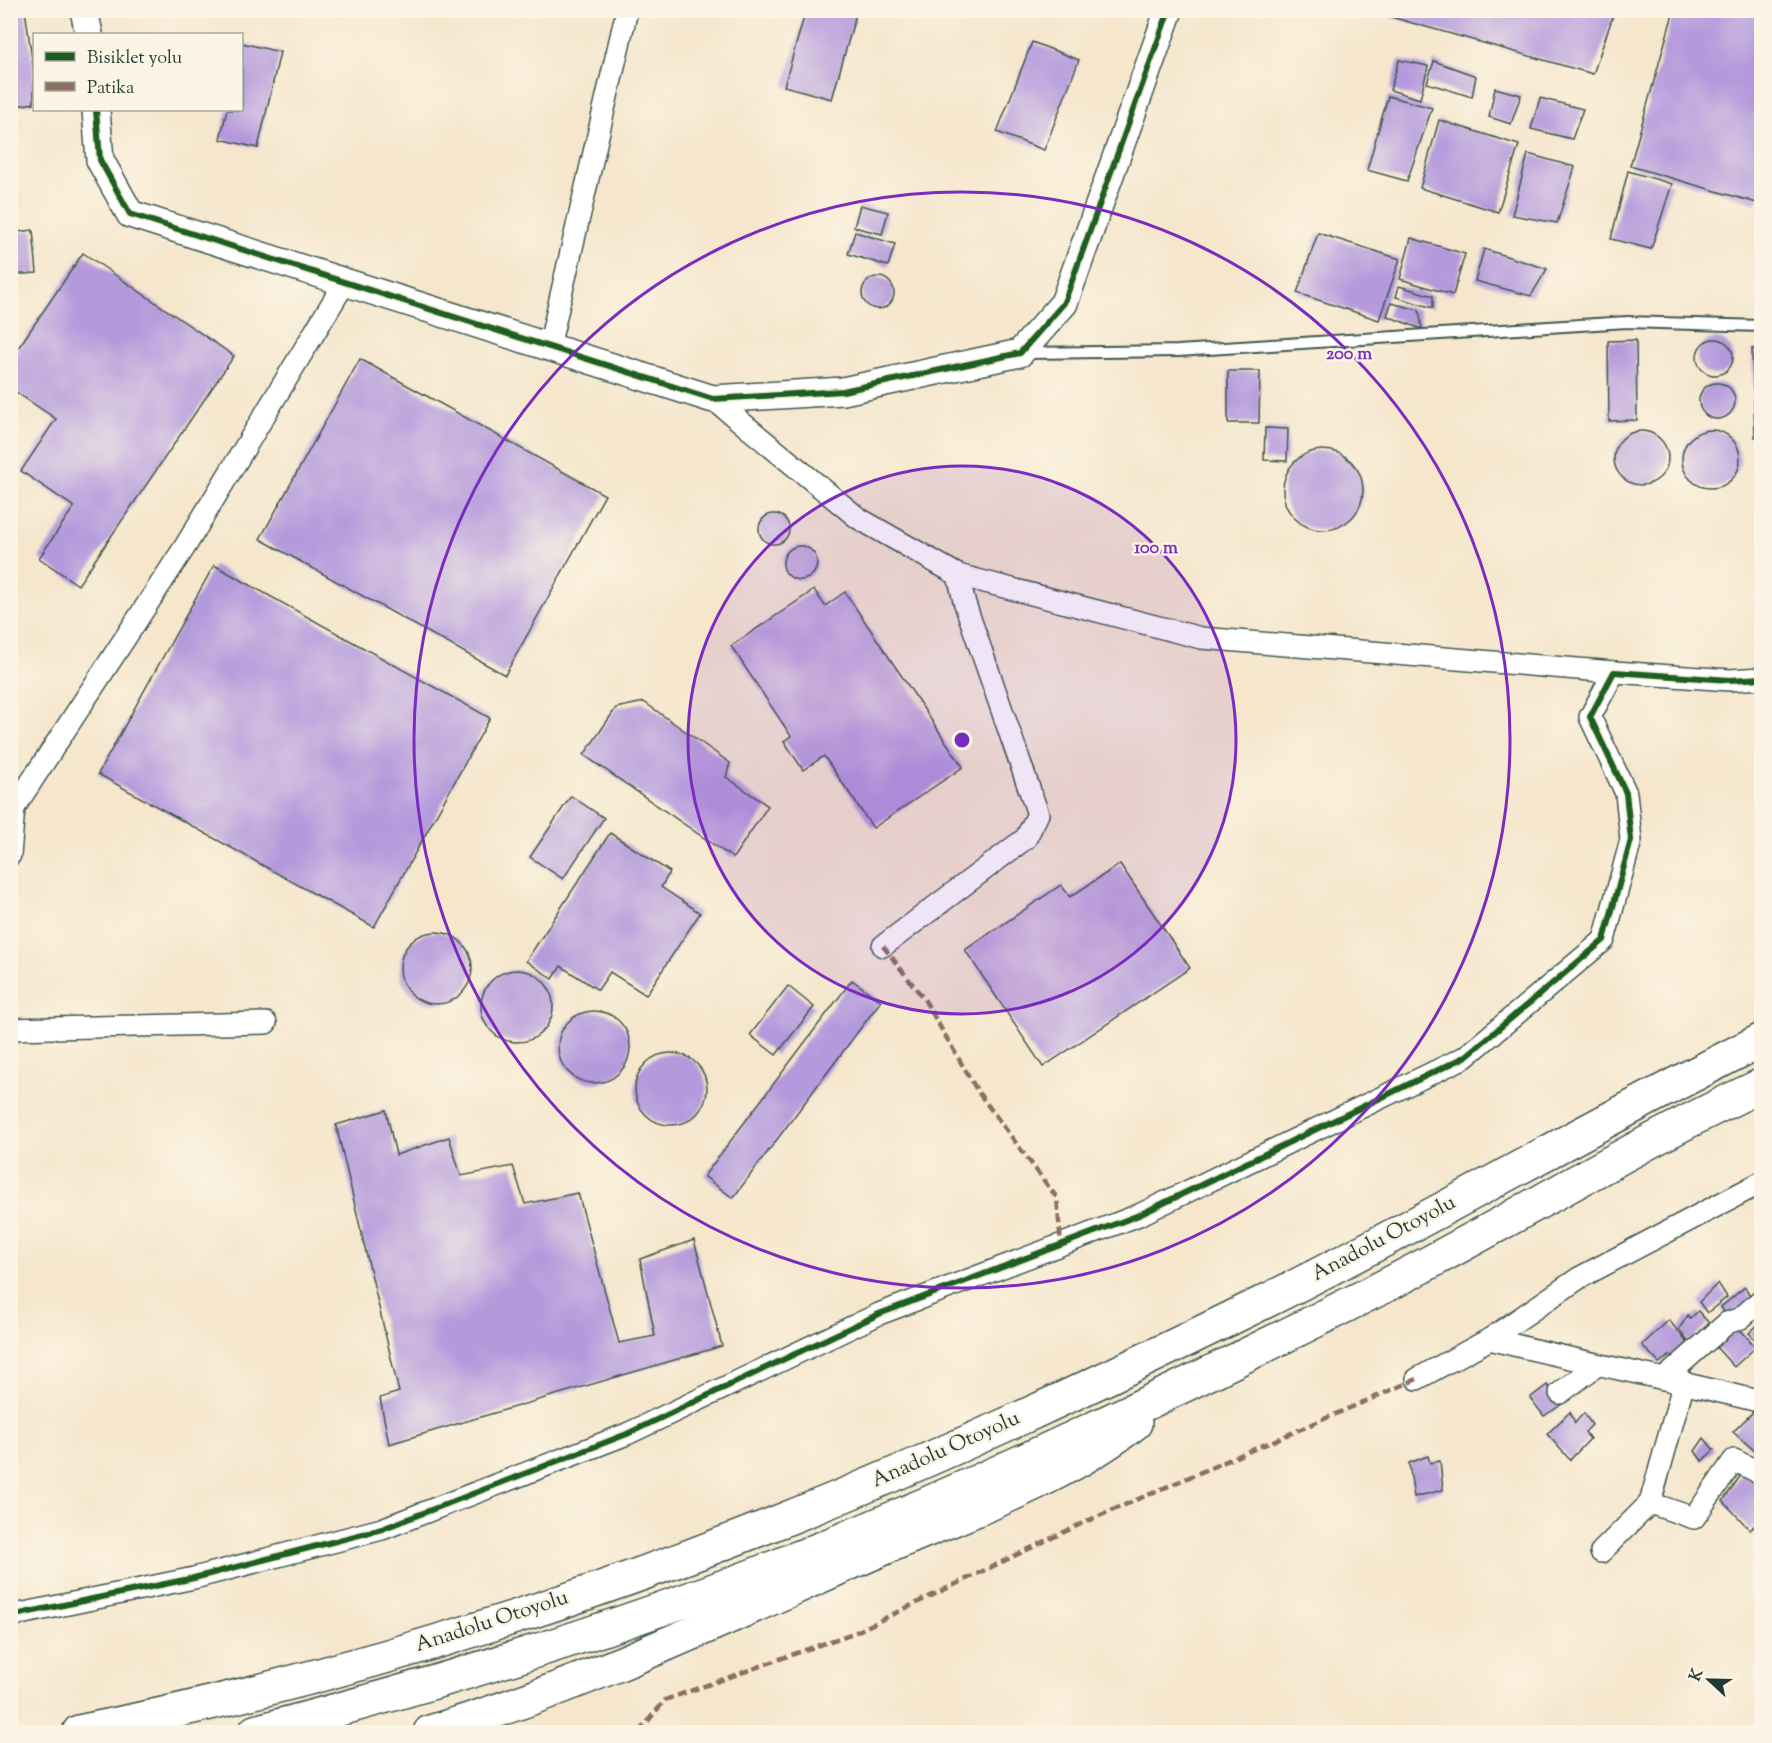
<svg xmlns="http://www.w3.org/2000/svg" width="1772" height="1743" viewBox="0 0 1772 1743" font-family="'Sorts Mill Goudy',serif">
  <style>
    .building { fill: #b499dc }
    .lines { fill: none; stroke-linecap: round; stroke-linejoin: round }
    .service-casing { stroke: #3f564b; stroke-width: 14 }
    .minor-casing { stroke: #3f564b; stroke-width: 24 }
    .tertiary-casing { stroke: #3f564b; stroke-width: 30 }
    .motorway-casing { stroke: #3f564b; stroke-width: 36 }
    .service { stroke: #fff; stroke-width: 10 }
    .minor { stroke: #fff; stroke-width: 21 }
    .tertiary { stroke: #fff; stroke-width: 27 }
    .motorway { stroke: #fff; stroke-width: 33 }
    .quiet { stroke: #8d6e63; stroke-width: 4.5; stroke-dasharray: 9 4.5; stroke-linecap: butt }
    .cycleway-casing { stroke: #fcf5e5; stroke-width: 10 }
    .cycleway { stroke: #1b5e20; stroke-width: 6 }
    .ring { fill: none; stroke: #7b2cbf; stroke-width: 3 }
    .labels { text-anchor: middle; dominant-baseline: central; stroke-width: 5; stroke-linejoin: round; paint-order: stroke }
    .street-label { font-size: 21px; fill: #1f3d34; stroke: #fcf5e5 }
    .centre { fill: #7b2cbf; stroke: #fcf5e5; stroke-width: 3 }
    .ring-label { font-size: 18px; text-anchor: middle; font-weight: bold; fill: #7b2cbf; stroke: #fcf5e5; stroke-width: 5; stroke-linejoin: round; paint-order: stroke }
  </style>
  <rect width="100%" height="100%" fill="#fcf5e5"/>
  <filter id="ink" filterUnits="userSpaceOnUse"><feTurbulence type="fractalNoise" baseFrequency=".0167" numOctaves="2"/><feDisplacementMap in="SourceGraphic" scale="12" xChannelSelector="R" yChannelSelector="G"/><feConvolveMatrix kernelMatrix="1 2 1 2 8 2 1 2 1" color-interpolation-filters="sRGB"/></filter>
  <filter id="wash" filterUnits="userSpaceOnUse"><feTurbulence type="fractalNoise" baseFrequency=".008" numOctaves="4" result="noise"/><feDisplacementMap in="SourceGraphic" scale="24" xChannelSelector="R" yChannelSelector="G"/><feGaussianBlur stdDeviation="1.35" result="paint"/><feColorMatrix in="noise" values="0 0 0 0 0 0 0 0 0 0 0 0 0 0 0 0 0 1.4 0 .05"/><feComposite in="paint" operator="in"/></filter>
  <g filter="url(#wash)">
    <rect width="100%" height="100%" fill="#f5e6cc"/>
    <g id="blocks">
      <g class="building">
        <polygon points="10,10 25,10 34,73 34,103 10,107"/>
        <polygon points="806,10 857,10 832,99 784,86"/>
        <polygon points="1366,10 1615,10 1593,74"/>
        <polygon points="1674,10 1762,10 1762,186 1757,203 1630,166"/>
        <polygon points="1032,42 1079,60 1044,150 997,132"/>
        <polygon points="242,43 280,52 258,148 220,139 227,110 242,110"/>
        <polygon points="1399,60 1428,66 1420,99 1390,90"/>
        <polygon points="1434,61 1476,76 1472,97 1427,83"/>
        <polygon points="1495,88 1521,95 1511,124 1489,117"/>
        <polygon points="1388,96 1432,108 1407,181 1367,170"/>
        <polygon points="1540,98 1583,109 1572,139 1531,129"/>
        <polygon points="1439,120 1519,145 1498,212 1420,188"/>
        <polygon points="1528,154 1575,167 1557,223 1512,215"/>
        <polygon points="1628,171 1672,184 1651,249 1611,239"/>
        <polygon points="860,205 888,212 882,234 854,227"/>
        <polygon points="33,230 37,273 10,275 10,233"/>
        <polygon points="855,232 895,244 888,266 848,254"/>
        <polygon points="1318,233 1400,259 1379,320 1297,293"/>
        <polygon points="1411,238 1465,254 1453,295 1400,279"/>
        <polygon points="1484,249 1547,269 1531,296 1475,281"/>
        <polygon points="83,253 234,356 78,585 39,558 74,507 21,471 56,419 10,388 10,360"/>
        <circle cx="878" cy="293" r="16"/>
        <polygon points="1399,286 1433,296 1433,308 1396,297"/>
        <polygon points="1391,303 1419,310 1422,329 1387,316"/>
        <circle cx="1715" cy="357" r="18"/>
        <polygon points="1636,340 1637,420 1609,421 1608,341"/>
        <polygon points="1752,349 1762,349 1762,437 1755,437"/>
        <polygon points="360,359 605,495 505,675 260,539"/>
        <polygon points="1228,371 1260,371 1259,423 1228,423"/>
        <circle cx="1717" cy="401" r="18"/>
        <polygon points="1265,428 1288,429 1287,461 1264,460"/>
        <circle cx="1711" cy="459" r="29"/>
        <circle cx="1641" cy="458" r="27"/>
        <circle cx="1323" cy="490" r="40"/>
        <circle cx="774" cy="529" r="15"/>
        <circle cx="800" cy="563" r="17"/>
        <polygon points="214,565 490,718 374,927 98,774"/>
        <polygon points="814,590 825,606 845,592 963,767 873,828 824,756 803,770 784,741 791,736 731,646"/>
        <polygon points="644,702 730,763 726,777 768,806 733,858 584,755 616,708"/>
        <polygon points="571,796 604,818 563,879 530,857"/>
        <polygon points="610,833 670,872 661,887 700,913 646,995 610,972 598,990 561,966 553,979 526,961"/>
        <polygon points="1120,864 1190,968 1043,1067 965,950 1061,885 1070,897"/>
        <circle cx="436" cy="968" r="36"/>
        <circle cx="517" cy="1006" r="36"/>
        <polygon points="852,980 881,1001 733,1198 704,1176"/>
        <polygon points="788,986 814,1007 776,1055 750,1035"/>
        <circle cx="594" cy="1047" r="36"/>
        <circle cx="671" cy="1089" r="36"/>
        <polygon points="386,1110 396,1155 449,1137 461,1176 513,1166 525,1204 578,1193 619,1343 655,1336 640,1259 694,1240 722,1346 389,1444 380,1398 399,1392 336,1125"/>
        <polygon points="1718,1283 1727,1297 1707,1313 1699,1302"/>
        <polygon points="1745,1287 1752,1299 1727,1317 1721,1307"/>
        <polygon points="1698,1311 1709,1323 1689,1343 1679,1329 1688,1315 1690,1319"/>
        <polygon points="1669,1320 1688,1344 1674,1358 1671,1355 1659,1363 1642,1345"/>
        <polygon points="1762,1321 1762,1346 1749,1333"/>
        <polygon points="1734,1323 1756,1347 1734,1367 1715,1346"/>
        <polygon points="1547,1385 1562,1404 1544,1416 1530,1398"/>
        <polygon points="1760,1405 1762,1406 1762,1457 1733,1432"/>
        <polygon points="1570,1412 1575,1423 1584,1413 1592,1425 1585,1432 1590,1439 1570,1460 1547,1434"/>
        <polygon points="1704,1438 1714,1450 1702,1461 1695,1451"/>
        <polygon points="1428,1456 1430,1463 1440,1461 1443,1490 1414,1497 1409,1463"/>
        <polygon points="1743,1472 1762,1491 1762,1518 1750,1530 1723,1501"/>
      </g>
    </g>
  </g>
  <g filter="url(#ink)">
    <use href="#blocks" fill-opacity="0" stroke="#3f564b" stroke-width="1.5"/>
    <g class="lines">
      <defs>
        <polyline id="service" points="1026,353 1178,351 1627,322 1762,326"/>
        <g id="minor">
          <polyline points="549,347 627,10"/>
          <polyline points="713,399 858,518 958,575 964,601 1038,814 1026,838 883,946"/>
          <polyline points="958,575 1201,638 1614,672"/>
          <polyline points="10,855 14,808 186,545 345,282"/>
          <polyline points="10,1029 266,1023"/>
          <path d="M1490,1339C1580,1362 1671,1379 1762,1402"/>
          <polyline points="1665,1378 1727,1323 1741,1318 1762,1299"/>
          <polyline points="1417,1379 1490,1339 1579,1278 1762,1182"/>
          <polyline points="1560,1393 1596,1366"/>
          <polyline points="1650,1503 1694,1518 1734,1460 1762,1474"/>
          <polyline points="1601,1552 1650,1503 1684,1382"/>
          <polyline points="10,1616 194,1578 382,1529 627,1434 879,1314 1139,1215 1465,1057 1604,940 1631,840 1626,793 1590,717 1614,672 1730,680 1762,678"/>
        </g>
        <g id="tertiary">
          <polyline points="84,10 89,34"/>
          <polyline points="96,110 100,160 130,214 713,399 843,391 1020,353 1064,303 1169,10"/>
        </g>
        <g id="motorway">
          <path d="M79,1732C315,1684 549,1613 773,1524C941,1458 1105,1380 1266,1301C1434,1218 1594,1123 1762,1040"/>
          <path d="M255,1732C431,1686 605,1633 775,1567C979,1486 1178,1390 1375,1291C1505,1225 1629,1147 1762,1085"/>
          <path d="M430,1732C585,1686 731,1615 880,1550C966,1512 1059,1482 1135,1423"/>
        </g>
      </defs>
      <use href="#service" class="service-casing"/>
      <use href="#minor" class="minor-casing"/>
      <use href="#tertiary" class="tertiary-casing"/>
      <use href="#motorway" class="motorway-casing"/>
      <use href="#service" class="service"/>
      <use href="#minor" class="minor"/>
      <use href="#tertiary" class="tertiary"/>
      <use href="#motorway" class="motorway"/>
      <g class="quiet">
        <polyline points="883,946 924,999 978,1092 1057,1198 1061,1245"/>
        <polyline points="639,1732 665,1700 856,1632 1085,1522 1417,1379"/>
      </g>
      <defs>
        <g id="cycleway">
          <polyline points="96,110 100,160 130,214 713,399 843,391 1020,353 1064,303 1169,10"/>
          <polyline points="10,1616 194,1578 382,1529 627,1434 879,1314 1139,1215 1465,1057 1604,940 1631,840 1626,793 1590,717 1614,672 1730,680 1762,678"/>
        </g>
      </defs>
      <use href="#cycleway" class="cycleway-casing"/>
      <use href="#cycleway" class="cycleway"/>
    </g>
  </g>
  <circle cx="962" cy="740" r="274" fill="#7b2cbf" fill-opacity=".12"/>
  <g class="ring">
    <circle cx="962" cy="740" r="274"/>
    <circle cx="962" cy="740" r="548"/>
  </g>
  <g class="labels">
    <g class="street-label">
      <text transform="translate(1384 1239) rotate(-28)">Anadolu Otoyolu</text>
      <text transform="translate(946 1450) rotate(-24)">Anadolu Otoyolu</text>
      <text transform="translate(492 1622) rotate(-18)">Anadolu Otoyolu</text>
    </g>
  </g>
  <circle cx="962" cy="740" r="9" class="centre"/>
  <g class="ring-label">
    <text x="1349" y="359">200 m</text>
    <text x="1156" y="553">100 m</text>
  </g>
  <rect width="1772" height="1743" fill="none" stroke="#fcf5e5" stroke-width="36"/>
  <rect x="33" y="33" width="210" height="78" fill="#fcf5e5" stroke="#a4ab9e" stroke-width="1.5"/>
  <rect x="45" y="52" width="30" height="9" fill="#1b5e20" stroke="#a4ab9e" stroke-width="1.5"/>
  <text x="87" y="63" font-size="18" fill="#1f3d34">Bisiklet yolu</text>
  <rect x="45" y="82" width="30" height="9" fill="#8d6e63" stroke="#a4ab9e" stroke-width="1.5"/>
  <text x="87" y="93" font-size="18" fill="#1f3d34">Patika</text>
  <g transform="translate(1709 1680) rotate(292)" stroke="#fcf5e5" stroke-width="4.5" paint-order="stroke">
  <path d="M0-4.5L10 22L0 15L-10 22Z" fill="#1f3d34"/>
  <text y="-9" font-size="16" font-weight="bold" text-anchor="middle" fill="#1f3d34">K</text>
  </g>
</svg>
